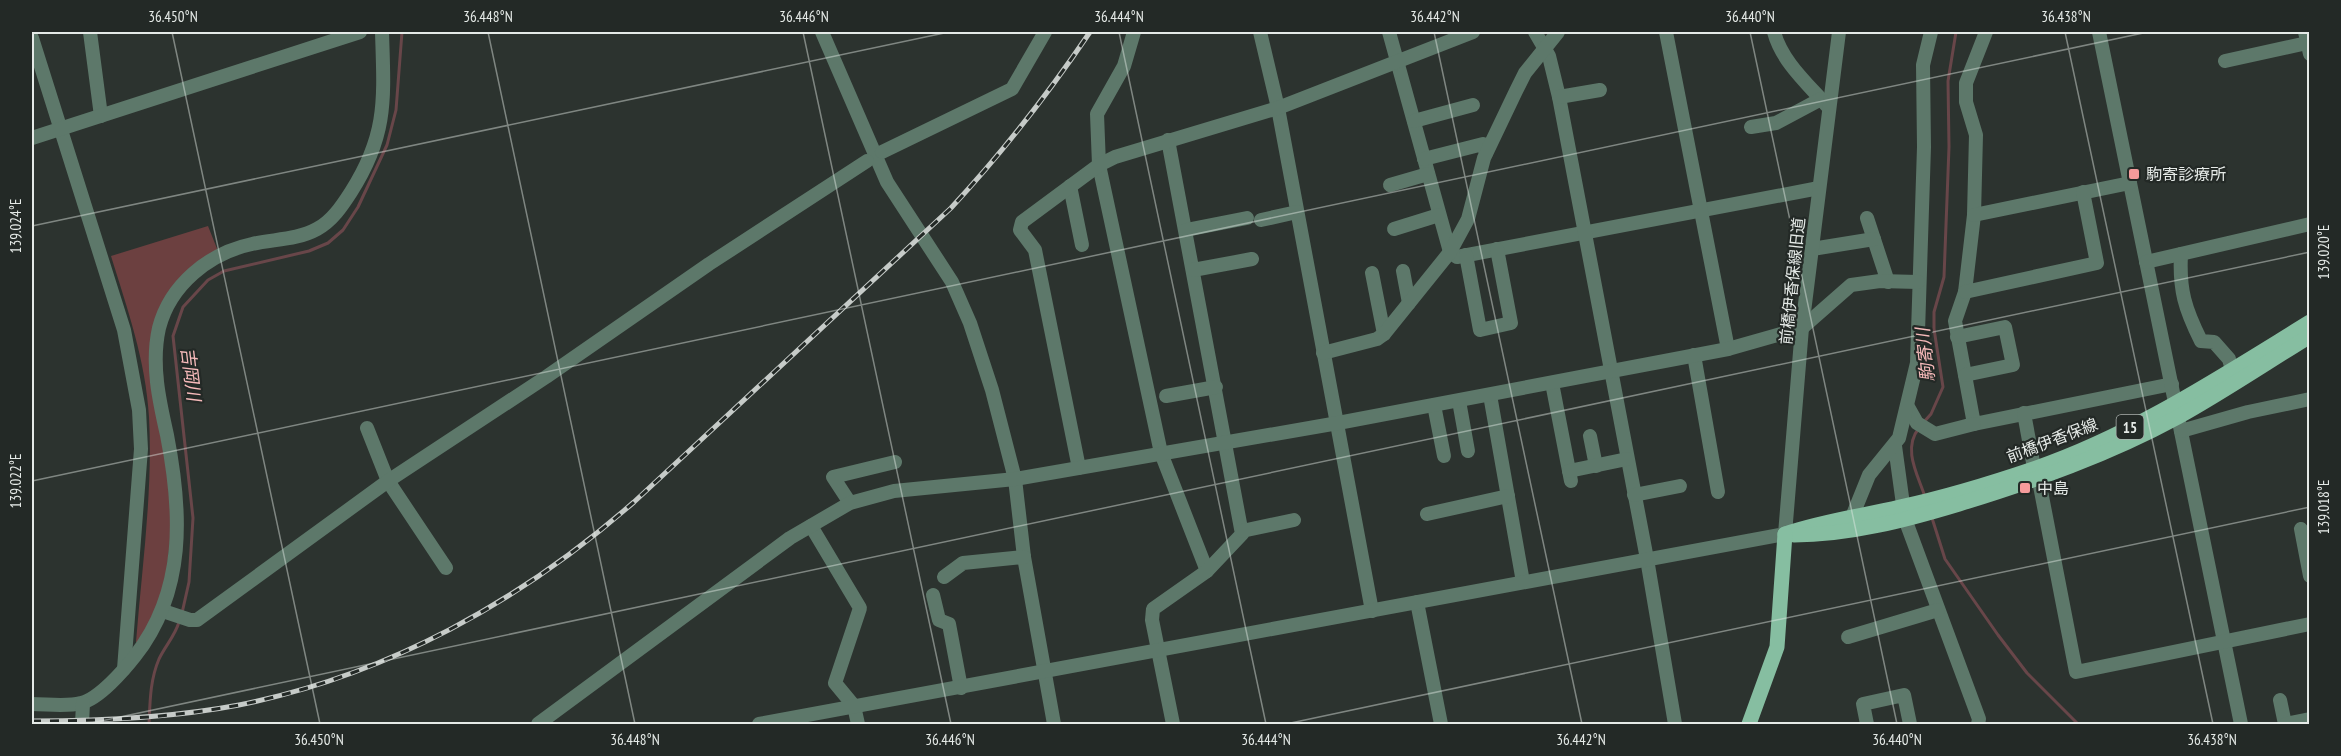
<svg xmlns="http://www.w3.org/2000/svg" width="2341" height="756" viewBox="0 0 2341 756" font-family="'PT Sans Narrow','Noto Sans JP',sans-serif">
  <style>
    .green { fill: #6c4040 }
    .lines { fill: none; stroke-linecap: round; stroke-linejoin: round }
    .stream { stroke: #684649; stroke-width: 3 }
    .minor { stroke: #5d786a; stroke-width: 14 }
    .major { stroke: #86bea1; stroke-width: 15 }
    .rail-casing { stroke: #c6cbc8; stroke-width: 5 }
    .rail { stroke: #232926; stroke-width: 3; stroke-dasharray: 9; stroke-linecap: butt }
    .ticks { fill: none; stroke: #e5eae7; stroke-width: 1.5; stroke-opacity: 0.45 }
    .poi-dot { fill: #f59b9b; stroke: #232926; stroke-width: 2 }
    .labels { text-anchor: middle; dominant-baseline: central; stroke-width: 4.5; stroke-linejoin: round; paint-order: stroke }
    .shield { fill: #232926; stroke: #abb0ad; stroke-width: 1.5 }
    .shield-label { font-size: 15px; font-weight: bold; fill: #e5eae7 }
    .poi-label { font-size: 16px; fill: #e5eae7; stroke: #232926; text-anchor: start }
    .street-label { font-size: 16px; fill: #e5eae7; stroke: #232926 }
    .water-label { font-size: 18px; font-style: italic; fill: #f6baba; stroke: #232926 }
    .neatline { fill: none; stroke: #e5eae7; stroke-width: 2 }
    .ticks-label { font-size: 15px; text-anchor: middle; fill: #e5eae7 }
  </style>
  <rect width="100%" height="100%" fill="#2c332f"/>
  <path class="green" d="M208,226L218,251L159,315L173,517L164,592L139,642H136C142,567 153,491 149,417C146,361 127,308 111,256Z"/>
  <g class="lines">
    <g class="stream">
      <polyline points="1923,423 1931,414 1943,387 1934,329 1934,312 1944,277 1949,147 1948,81 1956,32"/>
      <path d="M1919,428C1902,449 1918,475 1925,497"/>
      <polyline points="1932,518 1945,559 1998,635 2027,673 2078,724"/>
      <polyline points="182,613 189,582 193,518 173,336 183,307 208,280 224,271 309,251 328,243 343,230 358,207 387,145 396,110 402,32"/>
      <path d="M149,724C150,702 150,680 159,659C165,646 175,636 179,622"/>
    </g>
    <g class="minor">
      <polyline points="90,32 101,116"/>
      <polyline points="822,32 887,182 952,282 970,323 992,390 1015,479 1024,557 1054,724"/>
      <polyline points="1134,32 1124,66 1097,114 1099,165 1161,453 1207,571"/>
      <polyline points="1260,32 1278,108 1372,611"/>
      <polyline points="1389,32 1450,252 1457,257 1819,188"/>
      <polyline points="1535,32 1549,56 1559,97 1647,559 1675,724"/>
      <polyline points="1666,32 1728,349"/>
      <path d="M1774,32C1782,62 1808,84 1829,108"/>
      <polyline points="1986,32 1966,83 1966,102 1976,135 1974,215 1965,292 1955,321 1974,424 2172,384"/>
      <polyline points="2099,32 2241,724"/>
      <polyline points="2305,32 2310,54"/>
      <polyline points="32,38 124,330 139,410 141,449 124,669"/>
      <polyline points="2225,61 2307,43"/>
      <polyline points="1559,97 1600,90"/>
      <polyline points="1414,121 1473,105"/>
      <polyline points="1751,127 1776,123 1821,99"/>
      <polyline points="32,138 360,32"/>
      <polyline points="1168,140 1242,534 1207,571 1153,609 1152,620 1173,724"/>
      <polyline points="882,152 1012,89 1045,32"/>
      <polyline points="1424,159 1483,144 1486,153"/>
      <polyline points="1390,185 1428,174"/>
      <polyline points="1070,186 1082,245"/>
      <polyline points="1974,215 2130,183"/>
      <polyline points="1867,218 1888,282"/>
      <polyline points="1261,220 1297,212"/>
      <polyline points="1394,229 1439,215"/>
      <polyline points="1186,230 1247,218"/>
      <polyline points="1812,249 1874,239"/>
      <path d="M2181,254C2179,290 2185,309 2201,341L2214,342L2229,359L2232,370"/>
      <polyline points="1466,255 1480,330 1511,323 1497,249"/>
      <polyline points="2146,262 2310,224"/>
      <polyline points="1193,270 1252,259"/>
      <polyline points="1403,271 1409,303"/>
      <polyline points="1372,273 1384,334"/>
      <polyline points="1965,292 2097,263 2083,192"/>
      <polyline points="1957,337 2005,327 2013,365 1965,375"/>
      <polyline points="1323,353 1377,339 1384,334 1450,252 1468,219 1484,158 1516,91 1525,73 1558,32"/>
      <polyline points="1694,355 1718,492"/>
      <polyline points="1552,383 1571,481"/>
      <polyline points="1490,395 1523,582"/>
      <polyline points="1166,396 1216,387"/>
      <polyline points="1459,401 1468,451"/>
      <polyline points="1434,405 1444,456"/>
      <polyline points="1908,407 1917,423 1935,434 1974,424"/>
      <polyline points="2024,413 2034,468"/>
      <polyline points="367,428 388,481 446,568"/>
      <polyline points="2181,431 2248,412 2310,399"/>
      <polyline points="1590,436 1596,466"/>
      <polyline points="1895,446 1905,519 1979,719 1978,724"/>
      <polyline points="1079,468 1035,250 1020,230 1022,222 1099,165 1115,157 1278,108 1473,32"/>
      <polyline points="1569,471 1627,459"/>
      <polyline points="2040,486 2076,672 2310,624"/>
      <polyline points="1634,495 1680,486"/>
      <polyline points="850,503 833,477 895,462"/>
      <polyline points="1427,514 1508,496"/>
      <polyline points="1852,517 1869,475 1899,438 1917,363 1924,147 1923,65 1931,32"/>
      <polyline points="811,526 860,608 835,683 854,706 858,724"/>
      <polyline points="2301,529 2310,576"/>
      <polyline points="1242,531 1294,520"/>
      <polyline points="944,577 963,563 1024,557"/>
      <polyline points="933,595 939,620 949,624 961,688"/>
      <polyline points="1417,602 1441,724"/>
      <polyline points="163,611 190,620 197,620 388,481 546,377 709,264 867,161"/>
      <polyline points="1848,637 1938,610"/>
      <polyline points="2280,700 2285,724"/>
      <path d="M32,704C47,704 67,707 81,703C99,699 124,670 135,656C186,591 182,512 167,435C159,400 151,364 159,328C170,285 209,253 252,244C274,239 297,240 317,229C332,221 342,206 351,192C388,134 384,98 382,32"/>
      <polyline points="82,724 83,703"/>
      <polyline points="538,724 790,538 850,503 894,491 1015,479 1338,423 1728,349 1802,328 1851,285 1880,281 1918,282"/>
      <polyline points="759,724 1785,534 1802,328 1839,32"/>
      <polyline points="1867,724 1863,704 1904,695 1910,724"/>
      <polyline points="2286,724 2310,719"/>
    </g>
    <g class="major">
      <path d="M1785,534C1823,521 1862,516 1900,507C1946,497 1992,483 2036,468C2134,434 2222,376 2310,322"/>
      <path d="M1794,535C1849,535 1906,520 1959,504C2034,481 2108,455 2178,417C2223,392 2266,363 2310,336"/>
      <polyline points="1749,724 1777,647 1785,534"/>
    </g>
    <defs>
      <path id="rail" d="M32,721C101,721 171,718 239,705C388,675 521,601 634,502L951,208C1003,152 1048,94 1090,32"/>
    </defs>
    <use href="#rail" class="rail-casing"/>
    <use href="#rail" class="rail"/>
  </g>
  <path class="ticks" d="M172,32L320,724M488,32L635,724M803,32L951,724M1119,32L1266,724M1434,32L1582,724M1750,32L1897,724M2065,32L2213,724M32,226L949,32M32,481L2148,32M87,724L2310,252M1286,724L2310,507"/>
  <g class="poi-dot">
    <rect x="2128" y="168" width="12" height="12" rx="3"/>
    <rect x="2019" y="482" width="12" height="12" rx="3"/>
  </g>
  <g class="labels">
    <rect class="shield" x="2116.5" y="415" width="27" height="24" rx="4.5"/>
    <g class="shield-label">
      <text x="2130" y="427">15</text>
    </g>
    <g class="poi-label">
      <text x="2146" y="174">駒寄診療所</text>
      <text x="2037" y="488">中島</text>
    </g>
    <g class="street-label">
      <text transform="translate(1792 281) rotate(-84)">前橋伊香保線旧道</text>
      <text transform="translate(2052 440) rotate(-21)">前橋伊香保線</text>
    </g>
    <g class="water-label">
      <text transform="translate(1925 355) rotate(-96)">駒寄川</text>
      <text transform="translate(191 374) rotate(83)">吉岡川</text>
    </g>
  </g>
  <rect width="2341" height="756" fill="none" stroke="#232926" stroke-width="66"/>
  <rect x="33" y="33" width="2275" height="690" class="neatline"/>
  <g class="ticks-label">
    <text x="173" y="22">36.450°N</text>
    <text x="488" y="22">36.448°N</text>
    <text x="804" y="22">36.446°N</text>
    <text x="1119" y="22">36.444°N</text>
    <text x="1435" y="22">36.442°N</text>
    <text x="1750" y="22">36.440°N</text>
    <text x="2066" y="22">36.438°N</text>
    <text transform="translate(16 226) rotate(-90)" y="5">139.024°E</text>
    <text transform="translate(2324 252) rotate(-90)" y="5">139.020°E</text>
    <text transform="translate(16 481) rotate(-90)" y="5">139.022°E</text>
    <text transform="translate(2324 507) rotate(-90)" y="5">139.018°E</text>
    <text x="319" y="745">36.450°N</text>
    <text x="635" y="745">36.448°N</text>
    <text x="950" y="745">36.446°N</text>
    <text x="1266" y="745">36.444°N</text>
    <text x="1581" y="745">36.442°N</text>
    <text x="1897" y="745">36.440°N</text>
    <text x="2212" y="745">36.438°N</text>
  </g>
</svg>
